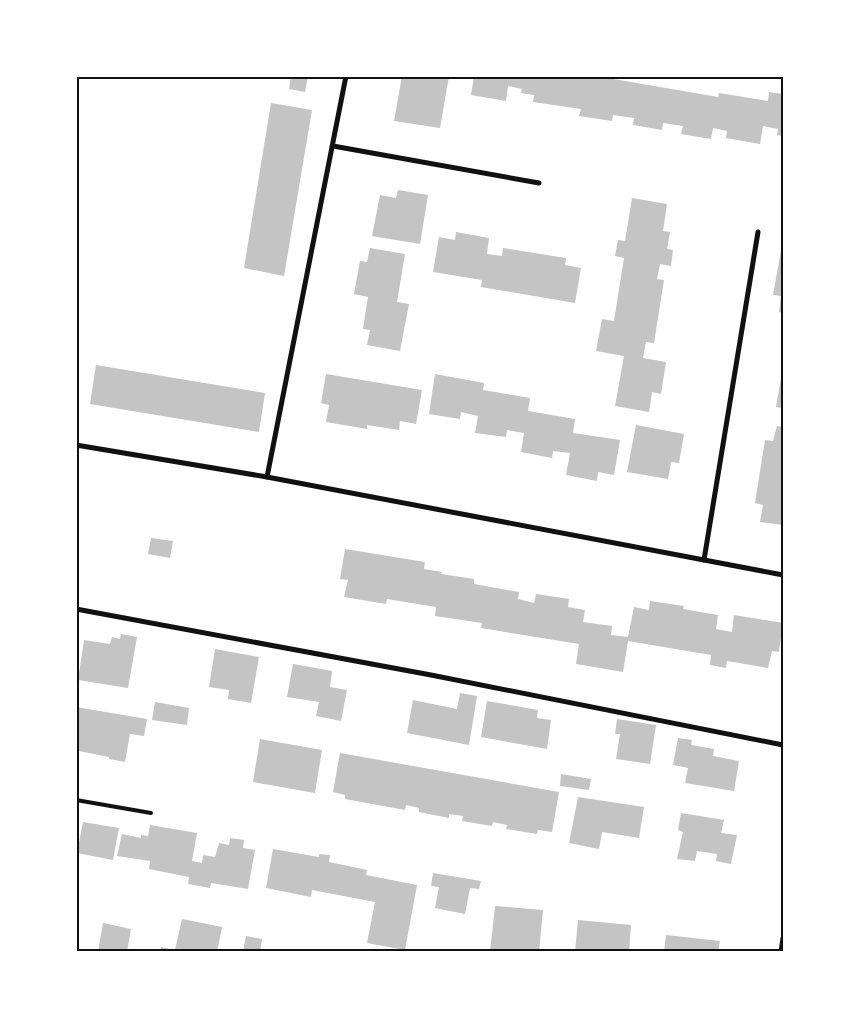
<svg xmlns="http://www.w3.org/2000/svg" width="859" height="1028" viewBox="0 0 859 1028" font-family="'DejaVu Sans',sans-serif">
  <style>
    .building { fill: #c4c4c4 }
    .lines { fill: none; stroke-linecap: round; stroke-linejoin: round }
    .service { stroke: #111; stroke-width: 4 }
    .minor { stroke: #111; stroke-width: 5 }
    .neatline { fill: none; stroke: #111; stroke-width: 2 }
  </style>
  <rect width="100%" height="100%" fill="#fff"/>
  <g class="building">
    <polygon points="291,76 308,76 305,92 289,89"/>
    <polygon points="402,76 418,77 419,76 449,76 440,128 394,121"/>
    <polygon points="474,76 596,76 718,97 719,93 768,101 769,92 783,94 783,136 777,135 778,129 763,126 760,144 726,138 727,131 713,128 711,139 681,134 683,126 663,123 662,130 633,125 634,118 613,115 612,121 579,116 581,109 533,102 534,95 521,93 522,89 508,86 506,101 471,95"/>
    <polygon points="271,103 312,110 284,276 244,268"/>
    <polygon points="398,190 428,195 420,244 372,236 380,195 396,198"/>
    <polygon points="632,198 667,204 663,231 670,232 667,249 673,250 671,266 660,264 657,279 664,280 654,343 646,342 643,358 666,362 661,394 652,392 649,412 615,406 624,356 596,351 602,319 614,321 624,258 615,256 618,240 625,241"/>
    <polygon points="456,232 489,238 487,254 502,256 503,248 566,258 565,265 581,268 575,303 481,287 482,280 433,272 439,237 455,240"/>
    <polygon points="782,245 783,245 783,313 779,312 781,296 773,295"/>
    <polygon points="370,248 405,254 397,302 409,304 400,351 367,345 370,330 363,329 368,297 354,294 360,261 367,262"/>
    <polygon points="96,365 265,393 259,432 90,404"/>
    <polygon points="782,372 783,372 783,408 776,407"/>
    <polygon points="326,374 422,390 416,424 400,421 399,430 367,425 367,429 326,422 329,405 321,403"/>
    <polygon points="435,374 484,383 483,390 530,398 528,411 575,419 573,433 620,440 614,475 598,472 597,481 566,475 570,453 553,451 552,458 521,452 524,433 507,430 506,437 475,433 478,416 461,412 460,419 429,414"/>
    <polygon points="636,425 684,434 679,463 671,462 668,479 627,472"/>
    <polygon points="777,426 783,427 783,525 760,522 763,505 755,503 765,440 773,441"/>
    <polygon points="151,538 173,541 170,558 148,554"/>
    <polygon points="345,549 425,562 424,569 442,572 441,574 474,579 474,584 519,592 518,599 534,603 536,594 569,599 568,607 585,610 583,622 612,626 611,635 628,637 634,607 649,610 650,601 684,606 683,609 718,615 716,629 732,632 734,615 783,623 779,652 772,651 768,668 727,661 726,668 710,665 711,655 628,641 623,672 576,664 579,644 481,628 482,623 435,616 436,607 387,599 386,604 344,597 348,580 340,579"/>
    <polygon points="121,634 137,637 128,688 78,680 84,640 110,644 112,637 120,639"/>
    <polygon points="215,649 259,657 251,703 228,699 229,690 209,687"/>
    <polygon points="293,664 332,671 330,687 347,690 341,721 316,716 319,702 287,697"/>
    <polygon points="460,693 477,696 469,745 407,733 413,700 457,709"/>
    <polygon points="487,701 538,710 537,718 551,720 547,749 481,737"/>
    <polygon points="155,702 189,708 187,725 152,720"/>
    <polygon points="76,707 147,719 144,736 130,734 125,762 109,759 109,757 79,751 78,754 76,754"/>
    <polygon points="617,719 656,725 650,764 616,759 620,734 615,734"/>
    <polygon points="678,738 692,740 691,745 714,749 713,756 739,761 734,791 685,783 688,768 673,765"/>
    <polygon points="260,739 322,750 315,793 253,782"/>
    <polygon points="340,753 559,792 552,832 538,830 537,834 506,829 507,825 493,822 492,826 462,821 463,816 449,814 449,818 419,812 419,808 406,805 405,810 345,799 345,795 333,792"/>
    <polygon points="561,774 591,779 589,790 560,786"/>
    <polygon points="578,797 644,807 639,838 602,832 599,849 569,843"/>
    <polygon points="681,813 724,820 721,833 737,835 731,864 716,861 717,854 697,851 695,861 677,859 683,832 678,830"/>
    <polygon points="83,822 119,828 113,860 77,853"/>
    <polygon points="150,825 197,833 192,861 202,863 203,855 215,857 219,843 229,845 230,838 244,840 243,848 255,850 248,889 211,883 210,888 188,884 189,877 149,869 150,861 117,856 122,834 141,838 141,835 148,836"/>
    <polygon points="273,849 319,857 319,854 330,855 329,862 367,870 366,875 417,885 405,950 367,943 375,902 312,890 311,897 266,888"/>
    <polygon points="433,873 481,881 479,889 470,888 465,914 435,908 439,887 431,886"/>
    <polygon points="495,906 543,910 539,952 490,952"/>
    <polygon points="182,919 222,927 217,952 160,952 161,947 175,950"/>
    <polygon points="578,920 631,925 629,952 575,952"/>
    <polygon points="103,923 131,929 127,952 98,952"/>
    <polygon points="666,935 720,941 718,952 664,952"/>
    <polygon points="246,936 262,939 260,952 243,952"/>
  </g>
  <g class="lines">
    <polyline class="service" points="76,800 151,813"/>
    <g class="minor">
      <polyline points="333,146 539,183"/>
      <polyline points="76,445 267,477 783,575"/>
      <polyline points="267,477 346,76"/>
      <polyline points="704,560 758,232"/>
      <polyline points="76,609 431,675 783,745"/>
      <polyline points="781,952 783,938"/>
    </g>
  </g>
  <rect width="859" height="1028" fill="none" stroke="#ffffff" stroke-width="155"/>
  <rect x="78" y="78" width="704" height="872" class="neatline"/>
</svg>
